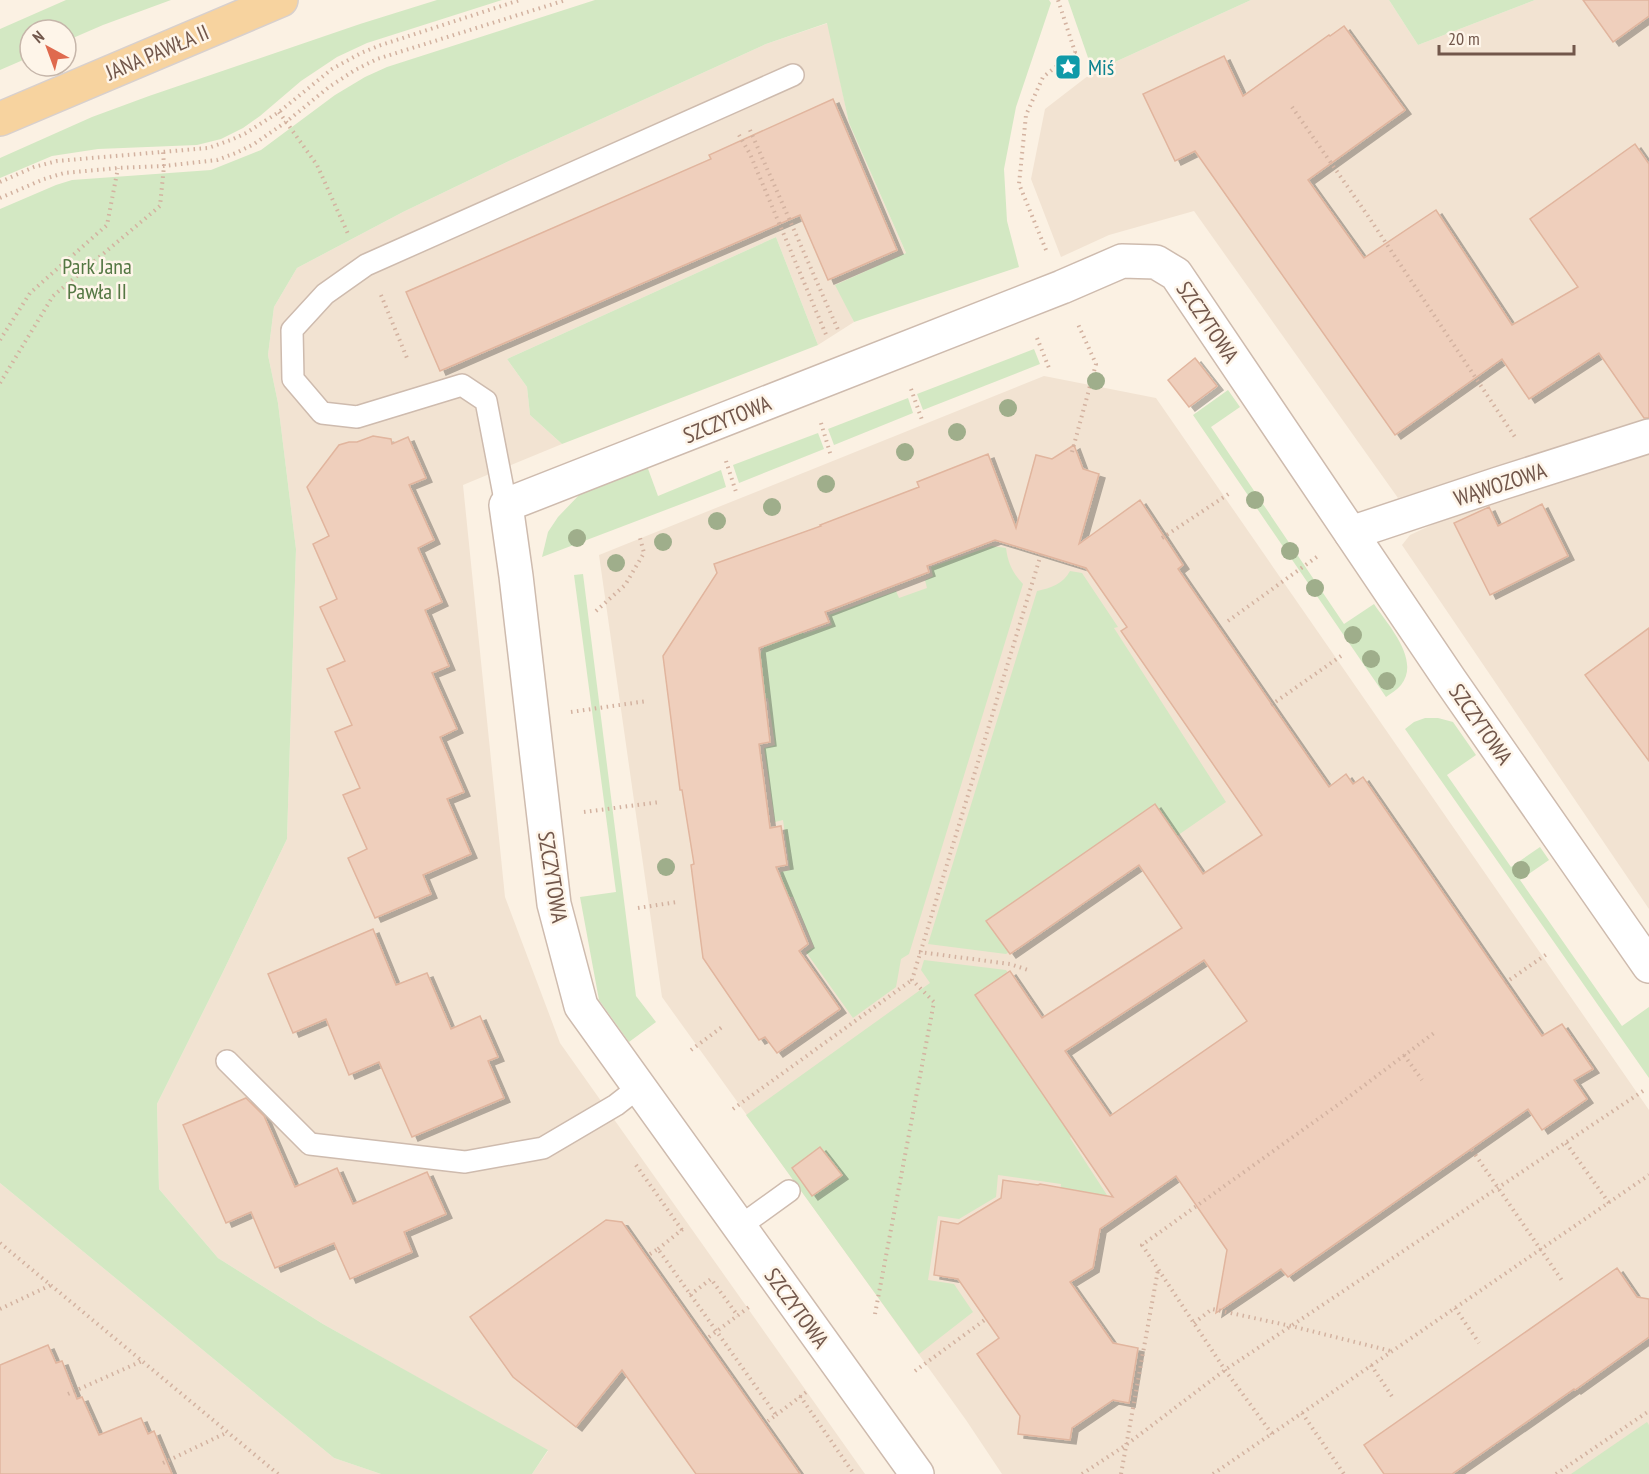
<svg xmlns="http://www.w3.org/2000/svg" width="1649" height="1474" viewBox="0 0 1649 1474" font-family="'PT Sans Narrow',sans-serif">
  <style>
    .residential { fill: #f2e3d2 }
    .green { fill: #d3e8c3 }
    .building { fill: #efcfbc; stroke: #e1b59e; stroke-width: 1.5; fill-rule: evenodd; filter: url(#shadow) }
    .lines { fill: none; stroke-linecap: round; stroke-linejoin: round }
    .lane-casing { stroke: #cebbae; stroke-width: 24 }
    .street-casing { stroke: #cebbae; stroke-width: 36 }
    .primary-casing { stroke: #d8d0cd; stroke-width: 36 }
    .path { stroke: #d3b2a0; stroke-width: 4; stroke-dasharray: 1.5 4.5; stroke-linecap: butt }
    .lane { stroke: #fff; stroke-width: 21 }
    .street { stroke: #fff; stroke-width: 33 }
    .primary { stroke: #f7d39f; stroke-width: 33 }
    .tree { fill: #9fae8b }
    .labels { text-anchor: middle; dominant-baseline: central; stroke-width: 5; stroke-linejoin: round; paint-order: stroke }
    .street-label { font-size: 22px; fill: #72574b; stroke: #fef5e9 }
    .culture-label { font-size: 22px; fill: #0d838f; stroke: #fef5e9; text-anchor: start }
    .park-label { font-size: 22px; fill: #547743; stroke: #fef5e9 }
  </style>
  <defs>
    <filter id="shadow"><feDropShadow dx="6" dy="4" stdDeviation="0" flood-color="#0004"/></filter>
  </defs>
  <rect width="100%" height="100%" fill="#fbf1e3"/>
  <g class="residential">
    <polygon points="1251,0 1389,0 1418,45 1535,0 1649,0 1649,424 1398,498 1194,211 1109,235 1061,257 1031,179 1045,109 1093,72"/>
    <polygon points="828,23 849,123 906,253 836,285 854,322 818,345 776,237 507,359 527,387 530,415 562,444 463,485 505,897 560,1043 865,1474 532,1474 548,1451 323,1324 218,1258 159,1189 157,1104 222,974 287,839 296,549 278,403 268,355 274,307 297,268 403,212 509,161 766,44"/>
    <polygon points="1044,376 1156,398 1649,1110 1649,1474 1002,1474 966,1420 662,997 599,555"/>
    <polygon points="1649,449 1649,909 1402,545 1410,535 1494,496"/>
    <polygon points="0,1183 334,1458 381,1474 0,1474"/>
  </g>
  <g class="green">
    <polygon points="66,0 171,0 103,25 66,41 66,30 30,30 30,57 0,70 0,29"/>
    <polygon points="437,0 502,0 367,43 337,57 301,81 260,116 243,128 221,139 197,145 98,149 52,156 0,178 0,158 92,117 149,96 360,24"/>
    <polygon points="595,0 1049,0 1051,3 1016,107 1004,169 1007,221 1019,267 854,322 835,285 906,253 849,123 827,23 766,44 509,161 403,212 297,268 274,307 268,355 278,403 296,549 287,839 222,974 157,1104 159,1189 218,1258 323,1324 548,1450 532,1474 381,1474 334,1458 0,1183 0,209 56,185 72,180 211,170 261,150 335,95 365,77 387,67"/>
    <polygon points="1068,0 1251,0 1093,72"/>
    <polygon points="1389,0 1535,0 1418,45"/>
    <polygon points="776,237 818,345 562,444 530,415 527,387 507,359"/>
    <polygon points="1034,349 1040,364 923,410 917,394"/>
    <path d="M1228,390L1240,407L1211,427L1344,624L1374,604C1388,625 1421,660 1401,685C1397,690 1391,693 1386,697L1193,415Z"/>
    <polygon points="908,398 913,413 834,445 828,429"/>
    <polygon points="818,433 824,449 739,483 733,465"/>
    <polygon points="647,466 658,496 721,470 726,487 542,557 548,532 558,517 582,492"/>
    <path d="M992,546L1006,548C1008,563 1012,572 1023,584L909,954L901,959L896,987L853,1018L806,952L814,947L793,897H784L781,872L790,870L783,820L775,822L764,748L775,745L768,698L758,700L753,667L770,636L800,626L804,634L832,625L829,615L896,591L899,598L927,588L925,580L933,576L931,567Z"/>
    <path d="M1070,571L1082,573L1118,627L1114,628L1226,802L1006,954L928,944L1037,591C1051,588 1063,584 1070,571Z"/>
    <polygon points="583,574 636,996 656,1022 629,1042 599,1000 580,897 616,892 574,575"/>
    <polygon points="1425,718 1438,718 1453,722 1476,755 1447,775 1511,867 1540,847 1549,860 1520,880 1622,1026 1649,1007 1649,1078 1405,729 1414,722"/>
    <polygon points="924,960 1006,970 1104,1112 1070,1138 1118,1212 1059,1206 1061,1184 998,1175 996,1197 959,1219 938,1216 928,1280 954,1284 973,1312 919,1354 746,1115 930,983 921,970"/>
    <polygon points="1647,1422 1649,1425 1649,1474 1571,1474"/>
  </g>
  <g class="building">
    <polygon points="1583,0 1649,0 1649,16 1613,42"/>
    <polygon points="1344,26 1405,110 1308,180 1364,258 1436,210 1512,325 1578,287 1530,219 1635,144 1649,164 1649,418 1644,418 1599,353 1529,399 1502,359 1395,435 1195,151 1175,161 1143,94 1224,56 1243,96 1329,35 1330,36"/>
    <polygon points="833,99 897,250 828,280 800,215 440,371 406,292 711,159 709,155"/>
    <polygon points="1195,358 1217,386 1189,407 1168,380"/>
    <polygon points="373,436 391,439 392,444 408,437 426,478 409,485 434,540 418,548 442,602 425,610 449,666 432,673 457,729 440,737 464,792 447,799 471,854 423,875 431,894 375,918 348,858 367,849 343,795 360,788 335,732 352,725 327,669 345,661 320,607 337,599 313,544 329,536 307,487 339,445 349,442 357,442"/>
    <path d="M1074,445L1083,469L1099,474L1079,544L1140,500L1183,565L1178,569L1329,787L1346,774L1353,784L1363,777L1542,1036L1562,1024L1593,1069L1574,1080L1587,1099L1542,1130L1528,1109L1288,1277L1281,1269L1216,1313L1227,1250L1176,1176L1100,1229L1093,1268L1070,1282L1113,1343L1138,1348L1129,1403L1113,1400L1072,1428L1070,1440L1018,1434L1020,1416L977,1354L999,1338L958,1279L934,1275L941,1221L958,1224L1001,1198L1003,1180L1038,1185L1040,1184L1113,1197L975,995L1010,971L1042,1018L1182,928L1139,865L1010,954L986,921L1155,804L1203,874L1262,835L1121,631L1127,627L1086,568L995,540L927,566L929,572L825,612L829,622L759,648L770,742L759,744L770,828L781,826L787,865L776,867L808,944L799,951L840,1009L777,1053L765,1037L759,1040L703,958L691,865L694,864L682,790H680L663,656L717,573L714,564L821,526L820,525L919,487L917,482L988,454L1016,528L1036,455L1052,459ZM1204,960L1247,1021L1110,1116L1065,1051Z"/>
    <polygon points="1542,504 1568,556 1490,595 1454,523 1489,507 1498,526"/>
    <polygon points="1649,628 1649,761 1585,675"/>
    <polygon points="373,929 396,985 427,973 451,1029 480,1016 498,1057 488,1061 504,1098 412,1137 379,1062 349,1075 326,1019 293,1033 268,974"/>
    <polygon points="246,1098 264,1116 295,1187 337,1168 353,1204 427,1172 446,1214 404,1232 412,1252 350,1279 334,1243 275,1268 251,1212 226,1223 183,1125"/>
    <polygon points="820,1147 842,1175 812,1196 792,1168"/>
    <polygon points="606,1220 622,1222 800,1474 696,1474 622,1370 576,1427 513,1377 470,1317"/>
    <polygon points="1617,1268 1637,1297 1649,1299 1649,1337 1575,1390 1574,1389 1452,1474 1384,1474 1364,1445"/>
    <polygon points="48,1345 56,1363 62,1361 77,1399 82,1397 99,1435 141,1418 148,1434 154,1431 172,1474 0,1474 0,1365"/>
  </g>
  <g class="lines">
    <defs>
      <g id="lane">
        <polyline points="506,505 486,401 462,385 357,417 322,413 293,379 292,330 325,294 366,265 793,75"/>
        <polyline points="227,1061 310,1144 465,1162 543,1148 616,1105 639,1087"/>
        <polyline points="739,1227 789,1191"/>
      </g>
      <g id="street">
        <polyline points="1351,533 1498,484 1649,436"/>
        <polyline points="917,1474 581,1006 554,904 516,576 506,505 1062,287 1122,261 1156,262 1176,274 1450,680 1649,966"/>
      </g>
      <polyline id="primary" points="0,119 281,0"/>
    </defs>
    <use href="#lane" class="lane-casing"/>
    <use href="#street" class="street-casing"/>
    <use href="#primary" class="primary-casing"/>
    <g class="path">
      <polyline points="1292,107 1368,216 1515,437"/>
      <polyline points="279,112 317,165 349,236"/>
      <polyline points="750,130 839,332"/>
      <polyline points="739,135 750,154 827,337"/>
      <polyline points="0,182 34,167 57,161 208,148 231,140 246,133 279,112 332,69 361,53 381,45 520,0"/>
      <polyline points="0,198 44,179 64,173 118,168 164,166 217,160 236,153 254,144 286,122 329,87 355,70 377,59 566,0"/>
      <polyline points="1046,250 1019,184 1026,115 1043,77 1075,52 1058,0"/>
      <polyline points="381,295 407,358"/>
      <polyline points="1037,338 1049,368"/>
      <polyline points="0,340 30,293 107,225 118,168"/>
      <polyline points="0,383 53,296 160,206 164,166 163,151"/>
      <polyline points="911,389 922,420"/>
      <polyline points="821,423 831,456"/>
      <polyline points="1072,452 1096,364 1077,322"/>
      <polyline points="726,461 737,495"/>
      <polyline points="1162,538 1230,493"/>
      <polyline points="596,611 625,585 644,553 639,534"/>
      <polyline points="1228,621 1318,556"/>
      <polyline points="1271,705 1341,656"/>
      <polyline points="571,712 647,701"/>
      <polyline points="584,812 660,802"/>
      <polyline points="638,908 677,902"/>
      <polyline points="919,952 1010,964 1031,971"/>
      <polyline points="1505,983 1547,954"/>
      <polyline points="691,1050 722,1027"/>
      <polyline points="1404,1055 1422,1080"/>
      <polyline points="733,1109 912,980"/>
      <polyline points="1566,1143 1609,1203"/>
      <polyline points="1472,1150 1563,1282"/>
      <polyline points="636,1165 682,1230"/>
      <polyline points="0,1243 278,1474"/>
      <polyline points="658,1249 683,1229"/>
      <polyline points="650,1254 658,1249 776,1415 768,1421"/>
      <polyline points="690,1295 711,1279 738,1316"/>
      <polyline points="1455,1308 1479,1343"/>
      <polyline points="0,1309 51,1285"/>
      <polyline points="875,1314 934,1002 912,980 1041,554"/>
      <polyline points="1194,1323 1212,1309 1291,1326 1391,1351"/>
      <polyline points="709,1337 749,1307"/>
      <polyline points="1371,1365 1393,1398"/>
      <polyline points="915,1371 986,1319"/>
      <polyline points="68,1394 142,1361"/>
      <polyline points="800,1396 854,1474"/>
      <polyline points="1302,1413 1344,1474"/>
      <polyline points="776,1415 809,1390"/>
      <polyline points="1272,1434 1225,1370 1142,1245 1346,1099 1434,1033"/>
      <polyline points="163,1463 228,1432"/>
      <polyline points="1082,1474 1126,1445 1225,1370 1643,1091"/>
      <polyline points="1121,1474 1158,1270"/>
      <polyline points="1213,1474 1649,1175"/>
      <polyline points="1556,1474 1649,1411"/>
    </g>
    <use href="#lane" class="lane"/>
    <use href="#street" class="street"/>
    <use href="#primary" class="primary"/>
  </g>
  <g class="tree">
    <circle cx="1096" cy="381" r="9"/>
    <circle cx="1008" cy="408" r="9"/>
    <circle cx="957" cy="432" r="9"/>
    <circle cx="905" cy="452" r="9"/>
    <circle cx="826" cy="484" r="9"/>
    <circle cx="1255" cy="500" r="9"/>
    <circle cx="772" cy="507" r="9"/>
    <circle cx="717" cy="521" r="9"/>
    <circle cx="577" cy="538" r="9"/>
    <circle cx="663" cy="542" r="9"/>
    <circle cx="1290" cy="551" r="9"/>
    <circle cx="616" cy="563" r="9"/>
    <circle cx="1315" cy="588" r="9"/>
    <circle cx="1353" cy="635" r="9"/>
    <circle cx="1371" cy="659" r="9"/>
    <circle cx="1387" cy="681" r="9"/>
    <circle cx="666" cy="867" r="9"/>
    <circle cx="1521" cy="870" r="9"/>
  </g>
  <defs>
    <symbol id="sight-square" viewBox="-11 -11 22 22"><rect x="-9" y="-9" width="18" height="18" rx="4" fill="#0f9aa8" stroke="#fef5e9"/><path d="M0-6L1.8-2.2L6-1.7L2.9 1.2L3.7 5.4L0 3.3L-3.7 5.4L-2.9 1.2L-6-1.7L-1.8-2.2Z" fill="#fff"/></symbol>
  </defs>
  <g fill-rule="evenodd">
    <use href="#sight-square" x="1053" y="52" width="30" height="30"/>
  </g>
  <g class="labels">
    <g class="street-label">
      <text transform="translate(157 52) rotate(-23)">JANA PAWŁA II</text>
      <text transform="translate(1208 322) rotate(56)">SZCZYTOWA</text>
      <text transform="translate(727 419) rotate(-22)">SZCZYTOWA</text>
      <text transform="translate(1500 484) rotate(-18)">WĄWOZOWA</text>
      <text transform="translate(1481 724) rotate(55)">SZCZYTOWA</text>
      <text transform="translate(553 877) rotate(81)">SZCZYTOWA</text>
      <text transform="translate(797 1308) rotate(54)">SZCZYTOWA</text>
    </g>
    <g class="culture-label">
      <text x="1088" y="67">Miś</text>
    </g>
    <g class="park-label">
      <text x="97" y="266">Park Jana<tspan x="97" dy="25">Pawła II</tspan></text>
    </g>
  </g>
  <g transform="translate(48 48) rotate(319)"><circle r="28" fill="#fef5e9" stroke="#c6b6aa" stroke-width="1.5"/>
  <path d="M0-4.5L10 22L0 15L-10 22Z" fill="#df6a4e"/>
  <text y="-9" font-size="16" font-weight="bold" text-anchor="middle" fill="#72574b">N</text>
  </g>
  <path d="M1439 45v9h135v-9" fill="none" stroke="#72574b" stroke-width="3"/>
  <text x="1448" y="45" font-size="18" fill="#72574b" stroke="#fef5e9" stroke-width="4.5" paint-order="stroke">20 m</text>
</svg>
